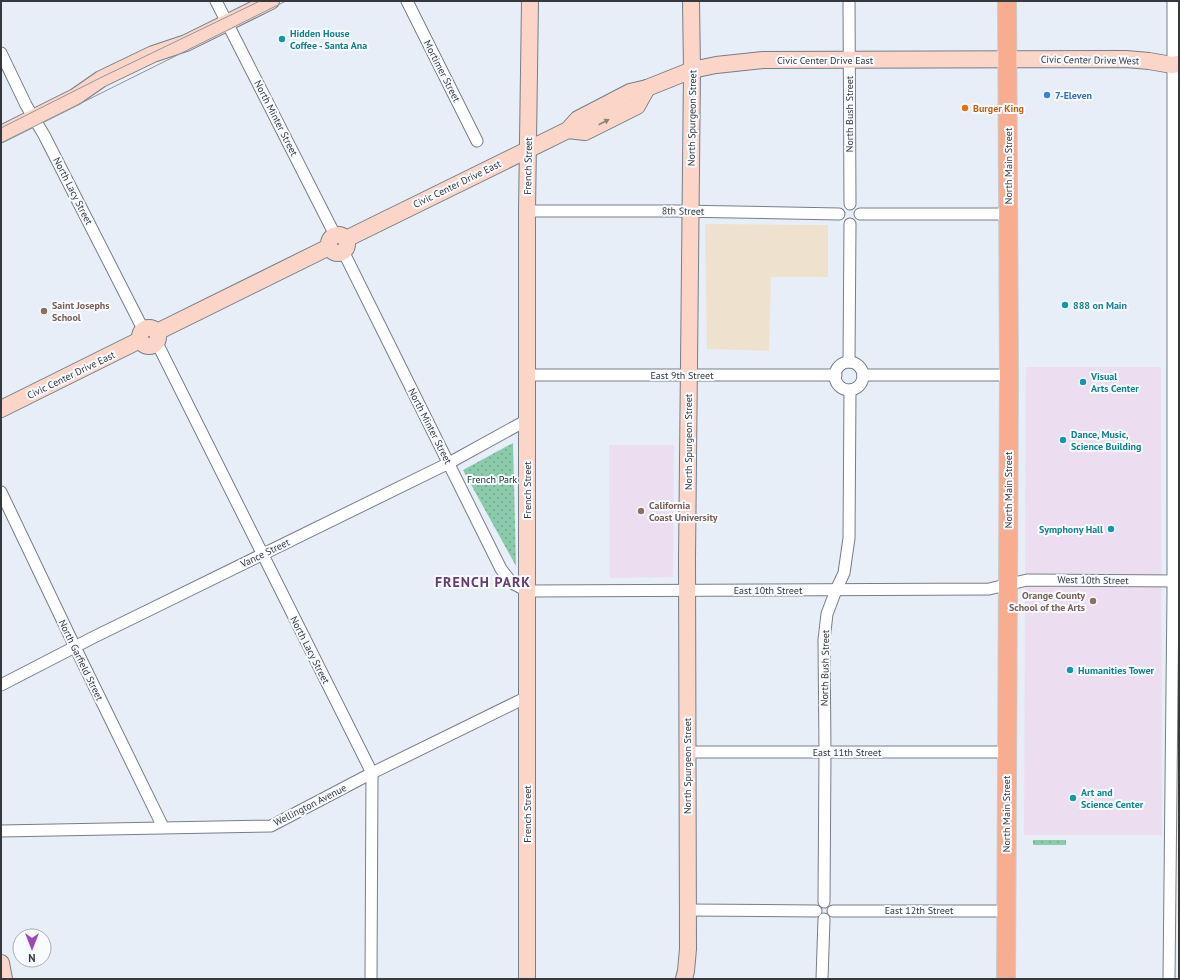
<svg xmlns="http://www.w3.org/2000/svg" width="1180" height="980" viewBox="0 0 1180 980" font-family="'PT Sans',sans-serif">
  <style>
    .commercial { fill: #eee2ce }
    .education { fill: #edddf0 }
    .green { fill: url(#green-dots) }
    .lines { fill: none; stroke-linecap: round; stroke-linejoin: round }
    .street-casing { stroke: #777e87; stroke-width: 13 }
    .secondary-casing { stroke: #777e87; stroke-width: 18 }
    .primary-casing { stroke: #cacbcc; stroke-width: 20 }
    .street { stroke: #fff; stroke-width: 11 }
    .secondary { stroke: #fbd6c8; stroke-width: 16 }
    .primary { stroke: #f8ad91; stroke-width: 18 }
    .tram { stroke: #91969d; stroke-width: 1 }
    .oneway { fill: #8e7f7b }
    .culture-dot { fill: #0f9aa8; stroke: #f8fbff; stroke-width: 1.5 }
    .shop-dot { fill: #3f7fe0; stroke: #f8fbff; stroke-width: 1.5 }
    .food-dot { fill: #e8710a; stroke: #f8fbff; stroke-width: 1.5 }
    .education-dot { fill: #8d6e63; stroke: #f8fbff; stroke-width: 1.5 }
    .labels { text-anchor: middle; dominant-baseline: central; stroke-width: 4; stroke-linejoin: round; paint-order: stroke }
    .culture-label { font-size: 10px; font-weight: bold; fill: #0d838f; stroke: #f8fbff; text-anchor: start }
    .street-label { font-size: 10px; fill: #35383c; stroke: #f8fbff }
    .shop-label { font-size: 10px; font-weight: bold; fill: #366cbe; stroke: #f8fbff; text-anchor: start }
    .food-label { font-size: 10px; font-weight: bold; fill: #c56008; stroke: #f8fbff; text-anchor: start }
    .education-label { font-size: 10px; font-weight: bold; fill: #785e54; stroke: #f8fbff; text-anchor: start }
    .park-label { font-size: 10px; fill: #0d3122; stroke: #f8fbff }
    .district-label { font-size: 14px; font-weight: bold; letter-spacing: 1px; fill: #643b72; stroke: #f8fbff }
  </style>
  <defs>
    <pattern id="green-dots" width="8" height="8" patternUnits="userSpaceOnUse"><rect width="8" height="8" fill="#8ccaac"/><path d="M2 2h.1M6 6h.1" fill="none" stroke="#73a58d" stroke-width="1.8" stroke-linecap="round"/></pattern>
  </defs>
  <rect width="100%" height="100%" fill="#e7eef8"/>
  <polygon class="commercial" points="705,224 828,225 828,277 771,277 769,351 707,349"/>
  <g class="education">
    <polygon points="1026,367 1161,367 1162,835 1024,835"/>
    <polygon points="609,445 674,445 673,577 610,578"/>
  </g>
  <g class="green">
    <polygon points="513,443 516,566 463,470"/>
    <rect x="1033" y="840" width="33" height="5"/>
  </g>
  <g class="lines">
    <defs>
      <g id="street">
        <polyline points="216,1 335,235"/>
        <polyline points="407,1 477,141"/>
        <polyline points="849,1 850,204"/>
        <polyline points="1,53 26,105 44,135 143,329"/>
        <polyline points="527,211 676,211 839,214"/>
        <polyline points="860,214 1008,214"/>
        <polyline points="343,251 501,569 512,583 527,591 989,589 1027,580 1179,581"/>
        <polyline points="157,343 372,773 371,979"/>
        <polyline points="849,362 850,224"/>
        <circle cx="849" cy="376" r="14"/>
        <polyline points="527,375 836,375"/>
        <polyline points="863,375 1009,375"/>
        <polyline points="1,492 75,647 163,827"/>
        <polyline points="1,685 94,637 449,463 527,420"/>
        <polyline points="687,752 1006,752"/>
        <polyline points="1,831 271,826 372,773 527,697"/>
        <polyline points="824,902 825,752 824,640 827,614 836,590 844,573 849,538 850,390"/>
        <polyline points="688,910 816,911"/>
        <polyline points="833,911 1006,911"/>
        <polyline points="822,979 824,919"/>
        <polyline points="1169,979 1173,593 1173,1"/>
      </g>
      <g id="secondary">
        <polyline points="568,130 585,132 637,106 647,88"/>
        <polyline points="1,134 75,97 101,79 153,54 186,43 271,1"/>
        <circle cx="338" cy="244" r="9"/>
        <polyline points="346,239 568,130 578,119 630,92 647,88 692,70 716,65 763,60 1126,59 1149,61 1172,65 1179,64"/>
        <circle cx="149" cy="337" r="9"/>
        <polyline points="157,332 329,247"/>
        <polyline points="1,409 140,340"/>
        <polyline points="1,963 4,979"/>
        <polyline points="527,979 527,211 530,1"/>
        <polyline points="684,979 686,971 688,949 687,558 692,70 691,1"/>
      </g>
      <polyline id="primary" points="1006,979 1009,375 1007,1"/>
    </defs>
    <use href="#street" class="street-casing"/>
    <use href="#secondary" class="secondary-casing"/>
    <use href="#primary" class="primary-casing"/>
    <use href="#street" class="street"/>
    <use href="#secondary" class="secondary"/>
    <use href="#primary" class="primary"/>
    <g class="tram">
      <polyline points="1,128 100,78 260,1"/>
      <polyline points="1,143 286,1"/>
    </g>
  </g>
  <defs><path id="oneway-solid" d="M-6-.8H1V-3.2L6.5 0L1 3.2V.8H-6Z"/></defs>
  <use class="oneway" href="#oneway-solid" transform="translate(604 122) rotate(-27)"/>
  <g class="culture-dot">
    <circle cx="282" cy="39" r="4"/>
    <circle cx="1065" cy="305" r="4"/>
    <circle cx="1083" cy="382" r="4"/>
    <circle cx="1063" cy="440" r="4"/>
    <circle cx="1111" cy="529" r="4"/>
    <circle cx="1070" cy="670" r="4"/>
    <circle cx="1073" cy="798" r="4"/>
  </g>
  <circle class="shop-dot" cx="1047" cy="95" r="4"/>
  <circle class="food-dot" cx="965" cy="108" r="4"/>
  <g class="education-dot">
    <circle cx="44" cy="311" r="4"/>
    <circle cx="641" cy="511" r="4"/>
    <circle cx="1093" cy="601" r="4"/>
  </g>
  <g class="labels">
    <g class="culture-label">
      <text x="290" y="33">Hidden House<tspan x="290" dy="12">Coffee - Santa Ana</tspan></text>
      <text x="1073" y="305">888 on Main</text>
      <text x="1091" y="376">Visual<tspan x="1091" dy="12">Arts Center</tspan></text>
      <text x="1071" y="434">Dance, Music,<tspan x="1071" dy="12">Science Building</tspan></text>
      <text x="1103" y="529" text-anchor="end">Symphony Hall</text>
      <text x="1078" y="670">Humanities Tower</text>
      <text x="1081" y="792">Art and<tspan x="1081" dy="12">Science Center</tspan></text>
    </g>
    <g class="street-label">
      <text x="825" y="60">Civic Center Drive East</text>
      <text transform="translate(1090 60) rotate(1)">Civic Center Drive West</text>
      <text transform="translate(442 71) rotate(63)">Mortimer Street</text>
      <text transform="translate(849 114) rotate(-90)">North Bush Street</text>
      <text transform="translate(276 118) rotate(63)">North Minter Street</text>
      <text transform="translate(692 118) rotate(-89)">North Spurgeon Street</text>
      <text transform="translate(528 166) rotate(-89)">French Street</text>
      <text transform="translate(1008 166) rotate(-90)">North Main Street</text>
      <text transform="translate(457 184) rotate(-26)">Civic Center Drive East</text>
      <text transform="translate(73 191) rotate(63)">North Lacy Street</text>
      <text transform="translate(683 211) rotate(1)">8th Street</text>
      <text transform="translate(71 375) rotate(-26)">Civic Center Drive East</text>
      <text x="682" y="375">East 9th Street</text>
      <text transform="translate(430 426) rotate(63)">North Minter Street</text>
      <text transform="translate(688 442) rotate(-90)">North Spurgeon Street</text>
      <text transform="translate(527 490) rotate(-90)">French Street</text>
      <text transform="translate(1008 490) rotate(-90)">North Main Street</text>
      <text transform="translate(265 553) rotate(-26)">Vance Street</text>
      <text transform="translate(1093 580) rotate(1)">West 10th Street</text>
      <text x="768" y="590">East 10th Street</text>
      <text transform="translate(310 650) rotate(63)">North Lacy Street</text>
      <text transform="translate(81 660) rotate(64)">North Garfield Street</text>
      <text transform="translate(825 668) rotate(-89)">North Bush Street</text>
      <text x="847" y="752">East 11th Street</text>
      <text transform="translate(687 766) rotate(-90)">North Spurgeon Street</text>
      <text transform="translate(310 805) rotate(-27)">Wellington Avenue</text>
      <text transform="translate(527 814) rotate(-90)">French Street</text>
      <text transform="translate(1006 814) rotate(-90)">North Main Street</text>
      <text x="919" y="910">East 12th Street</text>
    </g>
    <g class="shop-label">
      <text x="1055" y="95">7-Eleven</text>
    </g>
    <g class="food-label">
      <text x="973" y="108">Burger King</text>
    </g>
    <g class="education-label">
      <text x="52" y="305">Saint Josephs<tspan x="52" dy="12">School</tspan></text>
      <text x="649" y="505">California<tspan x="649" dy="12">Coast University</tspan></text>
      <text x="1085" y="595" text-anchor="end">Orange County<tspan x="1085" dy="12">School of the Arts</tspan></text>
    </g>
    <g class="park-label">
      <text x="492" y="479">French Park</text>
    </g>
    <g class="district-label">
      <text x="483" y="582">FRENCH PARK</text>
    </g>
  </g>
  <rect width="1180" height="980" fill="none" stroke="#35383c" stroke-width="4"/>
  <g transform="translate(32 948) rotate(180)"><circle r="19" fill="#f8fbff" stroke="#aaadb1"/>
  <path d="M0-3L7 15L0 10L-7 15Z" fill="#9c48b6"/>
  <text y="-6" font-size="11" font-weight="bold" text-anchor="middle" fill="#35383c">N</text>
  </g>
</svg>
